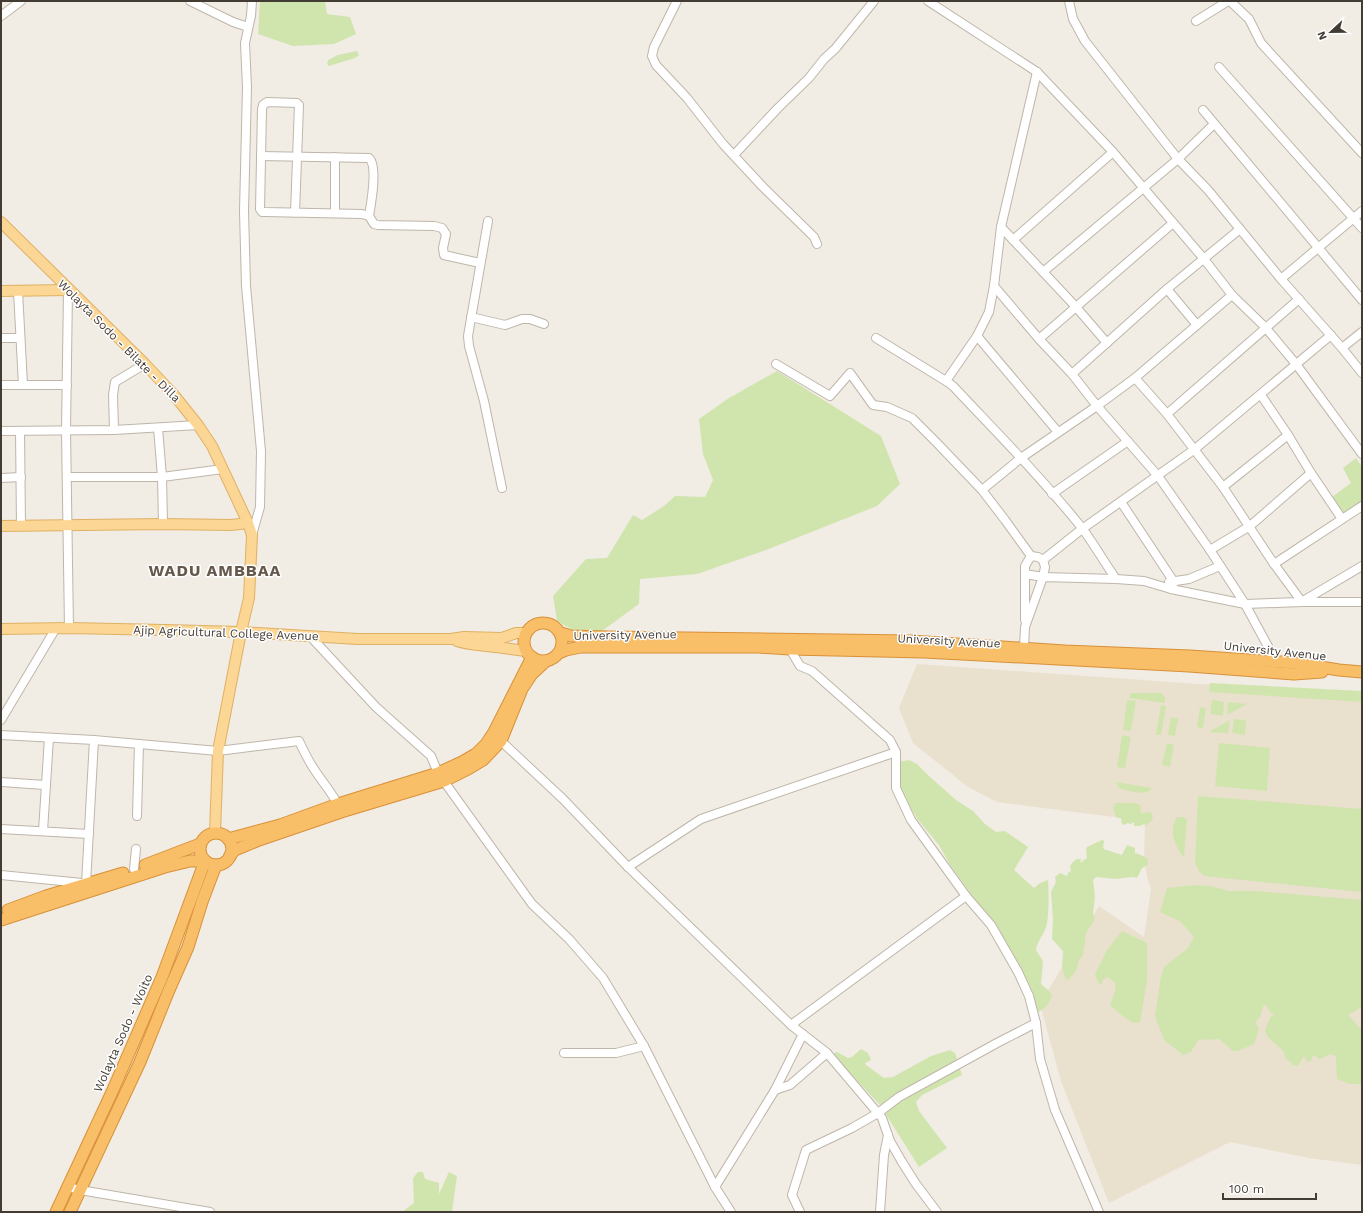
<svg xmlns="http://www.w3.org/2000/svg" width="1363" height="1213" viewBox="0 0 1363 1213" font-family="'Work Sans',sans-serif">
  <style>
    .education { fill: #eae0ce }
    .green { fill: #d0e5ae }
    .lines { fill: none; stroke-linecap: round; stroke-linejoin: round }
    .minor-casing { stroke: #bfb6aa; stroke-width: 10 }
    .major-casing { stroke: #dfb165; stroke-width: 12 }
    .highway-casing { stroke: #d89138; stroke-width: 13 }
    .minor { stroke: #fff; stroke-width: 8 }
    .major { stroke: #fbd694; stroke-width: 10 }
    .highway { stroke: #f9be68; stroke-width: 11 }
    .labels { text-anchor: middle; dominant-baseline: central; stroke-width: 3; stroke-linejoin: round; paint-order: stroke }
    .street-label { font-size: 12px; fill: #433c34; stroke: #fff }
    .district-label { font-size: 16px; font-weight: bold; letter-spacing: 1px; fill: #66594c; stroke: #fff }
  </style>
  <rect width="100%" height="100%" fill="#f1ece4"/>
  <polygon class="education" points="917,664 1198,684 1362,692 1362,1165 1309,1158 1230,1142 1109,1203 1061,1081 1040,1004 1099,906 1144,937 1151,889 1148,881 1144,860 1145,821 997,802 968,787 913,743 899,708"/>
  <g class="green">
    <polygon points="260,1 325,1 327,14 350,17 356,34 334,44 293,46 258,34"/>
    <polygon points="357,51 359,55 355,58 329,66 327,64 328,60 338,55"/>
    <polygon points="777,371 881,436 900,484 877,506 766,550 697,574 640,579 639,604 602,631 575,631 557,621 553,596 586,559 607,558 633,515 642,520 664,506 675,496 705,497 713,480 703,454 699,419 729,398"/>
    <polygon points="1356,458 1362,467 1362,502 1343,513 1332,497 1351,483 1343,468"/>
    <polygon points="1210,683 1362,691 1362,702 1209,692"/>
    <polygon points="1131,693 1161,693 1165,697 1165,703 1129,698"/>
    <polygon points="1127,700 1136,701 1131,731 1123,730"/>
    <polygon points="1212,700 1224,702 1223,716 1210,714"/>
    <polygon points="1228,702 1247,704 1227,715"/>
    <polygon points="1161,705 1166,706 1161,735 1156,735"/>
    <polygon points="1200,707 1206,708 1203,728 1197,727"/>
    <polygon points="1171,717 1178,719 1175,736 1168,735"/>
    <polygon points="1234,719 1246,720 1245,735 1232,733"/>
    <polygon points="1230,720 1228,733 1209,732"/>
    <polygon points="1122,735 1131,737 1125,768 1117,767"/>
    <polygon points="1167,743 1174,745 1170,767 1162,765"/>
    <polygon points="1219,743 1270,748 1267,791 1215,786"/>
    <path d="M909,760L917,764L930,777L956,800L973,811L985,824L996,832L1005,831L1028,847L1014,870L1034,888L1040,883L1048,880C1049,889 1049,920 1046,927C1043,936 1037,941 1036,950L1043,961L1041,984L1050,992L1052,996C1049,1003 1046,1009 1038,1012L1033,1007L982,909L950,865L939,845L918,820L900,791L898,762Z"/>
    <path d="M1116,782L1152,788C1146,797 1128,791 1119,788Z"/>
    <polygon points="1198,796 1362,809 1362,892 1204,876 1199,871 1195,863"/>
    <polygon points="1116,803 1135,803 1140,805 1141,813 1150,812 1153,815 1152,821 1146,825 1144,824 1140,826 1134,826 1134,822 1131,824 1128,823 1124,825 1121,822 1122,819 1116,817 1113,808"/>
    <path d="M1177,817H1184L1187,820L1184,857H1183C1175,845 1168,832 1177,817Z"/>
    <polygon points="1102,840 1104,841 1103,848 1105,850 1107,850 1122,855 1127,845 1135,848 1135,853 1141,855 1148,859 1148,865 1142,868 1137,878 1132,877 1115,879 1096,877 1093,880 1095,897 1093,914 1095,919 1086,933 1083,955 1079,960 1076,971 1069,979 1066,980 1062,968 1063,951 1052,939 1053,919 1051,892 1056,882 1055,877 1060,873 1067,876 1068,873 1071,871 1070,866 1074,861 1077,859 1081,859 1080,863 1087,858 1086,850 1087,847"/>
    <path d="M1194,885L1211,886L1229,891H1255L1362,900V1006L1354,1012L1350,1013L1349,1016L1362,1030V1084H1350L1337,1079L1336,1057C1329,1052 1327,1057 1320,1059L1313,1055L1311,1061L1307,1062L1304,1056L1298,1066L1292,1065L1291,1061H1288L1285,1057L1284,1052L1267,1036L1265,1030L1270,1018L1274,1014L1269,1011L1267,1006L1264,1004L1260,1017L1255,1022L1259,1029L1254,1044L1238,1051H1233L1219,1039L1198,1040L1191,1052L1183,1055L1164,1040L1155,1016L1161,977L1164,967L1188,948L1194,937L1181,922L1160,912L1167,888Z"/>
    <polygon points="1122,931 1147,943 1147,981 1140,1022 1133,1023 1120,1014 1110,1005 1116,989 1115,986 1115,982 1107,977 1103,980 1102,984 1100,984 1097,980 1095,974 1107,950"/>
    <polygon points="861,1049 868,1053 871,1060 865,1063 866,1065 884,1078 893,1077 931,1056 950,1050 955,1053 962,1075 922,1095 916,1102 919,1111 947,1148 919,1167 880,1105 832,1054 837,1052 848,1058 852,1057"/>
    <polygon points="418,1172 423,1172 425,1179 439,1183 439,1194 449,1172 457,1176 452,1212 402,1212 414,1203 413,1178"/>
  </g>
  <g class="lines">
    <defs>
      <g id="minor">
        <polyline points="190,1 233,22 248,27"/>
        <polyline points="252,1 251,16 245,43 247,87 244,211 246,286 261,451 260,507 252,535"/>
        <polyline points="677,1 654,47 652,56 656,65 687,98 723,144 763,187 814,237 817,244"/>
        <polyline points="928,1 1037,72 1113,152 1204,259 1232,295"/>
        <polyline points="1069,1 1073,19 1085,41 1178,159 1208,190 1281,279 1342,348 1362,373"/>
        <polyline points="1230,1 1249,19 1261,43 1362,153"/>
        <polyline points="1,16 21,1"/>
        <polyline points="1196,21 1228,1"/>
        <polyline points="1219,67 1362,228"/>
        <path d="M1037,72L1001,227L994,286L989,312L977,336L946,381L953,386C997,433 1042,478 1082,528C1094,544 1104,562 1116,579"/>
        <polyline points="1203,110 1362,300"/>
        <polyline points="734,155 778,108 809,78 824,59 835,49 874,1"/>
        <path d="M261,156L369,158C378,166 371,204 369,216"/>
        <polyline points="295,213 299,105 297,103 267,102 263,105 262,109 260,209 262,212 265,212 362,214 369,216 374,224 378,225 434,226 442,228 446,234 443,248 444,255 480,263"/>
        <polyline points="335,213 335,157"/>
        <polyline points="488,221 468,336 469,346 484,401 502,488"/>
        <polyline points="1001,227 1076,307 1107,343"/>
        <polyline points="1013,240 1113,152"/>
        <polyline points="1043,272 1178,159 1214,124"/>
        <polyline points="1281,279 1362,211"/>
        <polyline points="994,286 1039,339 1072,374 1097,406 1158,476 1210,550 1245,604 1277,663"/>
        <polyline points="1167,289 1197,325"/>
        <polyline points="68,290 66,431 69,628"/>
        <polyline points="18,291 23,385"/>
        <polyline points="471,317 505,325 522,319 530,319 544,324"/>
        <polyline points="977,336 1058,432"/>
        <polyline points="1,338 20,338"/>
        <polyline points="876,338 946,381"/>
        <polyline points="1039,339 1173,223"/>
        <polyline points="1342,348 1362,332"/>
        <polyline points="776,364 830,396 850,373 873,405 887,407 912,418 936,442 982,490 1005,520 1031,556"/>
        <polyline points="1072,374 1167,289 1240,229"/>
        <polyline points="1135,378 1167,414 1223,487 1274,564 1302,602"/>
        <polyline points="1,385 67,385"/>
        <polyline points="1167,414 1299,299"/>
        <polyline points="158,428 162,477 163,524"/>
        <polyline points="114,430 113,395 115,382 145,364"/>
        <polyline points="1,431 114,430 198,425"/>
        <polyline points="20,431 21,526"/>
        <polyline points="1311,473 1342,519"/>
        <polyline points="67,477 162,477 223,469"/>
        <polyline points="1,478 21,477"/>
        <polyline points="1223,487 1288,435"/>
        <polyline points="982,490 1021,458 1097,406 1135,378 1232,295 1265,327 1296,364 1362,454"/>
        <polyline points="1052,494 1128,441"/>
        <polyline points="1121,502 1174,582 1171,589"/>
        <polyline points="1210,550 1250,526 1311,473 1288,435 1261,395"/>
        <polyline points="1043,560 1082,529 1195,449 1331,335"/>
        <polyline points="1274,564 1362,506"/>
        <polyline points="1169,582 1189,579 1220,566"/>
        <polyline points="1303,601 1362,566"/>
        <polyline points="1025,620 1025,566 1031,556 1038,557 1043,560 1045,567 1043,577 1025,574"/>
        <polyline points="310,636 376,707 431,756 438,773 532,904 569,939 603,978 644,1046 715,1187 731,1212"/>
        <polyline points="790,645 790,649 800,666 812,671 890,740 896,752 896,788 911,820 966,896 991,925 1018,972 1029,996 1036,1023 1040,1059 1055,1110 1099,1212"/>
        <polyline points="1024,648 1025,627 1043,577 1116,579 1144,581 1171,589 1245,604 1302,602 1362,602"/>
        <polyline points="1,720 56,628"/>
        <path d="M1,735L94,740L218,751L299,741C304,752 309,762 316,772C324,784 334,795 340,809"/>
        <polyline points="501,741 563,799 628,867 791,1025 827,1053 882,1118 890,1141 902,1162 916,1184 937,1212"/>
        <polyline points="1,782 45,785"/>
        <polyline points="137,816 139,744"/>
        <polyline points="1,829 89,834"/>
        <polyline points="43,831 49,738"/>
        <polyline points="628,867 701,819 896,752"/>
        <polyline points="134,869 136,849"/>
        <polyline points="1,875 82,883"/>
        <polyline points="87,889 86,884 94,740"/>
        <polyline points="791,1025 966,896"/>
        <polyline points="564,1053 616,1053 644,1046"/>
        <polyline points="775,1090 790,1085 827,1053"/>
        <polyline points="68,1187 80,1190 210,1212"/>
        <polyline points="715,1187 775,1090 803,1034"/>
        <polyline points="800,1212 792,1195 806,1150 852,1128 878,1113 899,1097 997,1043 1036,1023"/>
        <polyline points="880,1212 884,1155 888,1135"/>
      </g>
      <g id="major">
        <polyline points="1,222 145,364 174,395 198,425 212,446 248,523 252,535 249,598 241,632 218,751 215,833"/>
        <polyline points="1,291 68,290"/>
        <polyline points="1,526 163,524 231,525 248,523"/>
        <polyline points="1,629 69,628 165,630 241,632 358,639 451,639 464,637 502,638 516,633 526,633"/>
        <path d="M457,641C469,645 482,645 495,647C506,648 516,650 527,651"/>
      </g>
      <g id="highway">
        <circle cx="543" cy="642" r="19"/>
        <polyline points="561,633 571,636 608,637 911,641 1065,651 1190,656 1296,663 1339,670 1362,672"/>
        <polyline points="559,653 566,650 581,647 758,647 790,649 924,652 1189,666 1294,674 1322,672"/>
        <circle cx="216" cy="849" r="16"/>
        <polyline points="228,839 280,825 338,804 438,773 462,762 476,754 486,744 494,732 532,657"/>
        <polyline points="230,855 235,850 259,840 341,812 444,781 468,769 483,760 501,741 522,689 532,674 546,661"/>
        <polyline points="145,865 200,844"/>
        <polyline points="8,910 46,896 123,873"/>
        <polyline points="1,920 165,867 190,861 205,861 162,977 112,1092 56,1212"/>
        <polyline points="70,1212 140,1062 169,990 188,947 202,902 216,865"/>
      </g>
    </defs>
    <use href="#minor" class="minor-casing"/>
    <use href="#major" class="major-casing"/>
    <use href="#highway" class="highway-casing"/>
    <use href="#minor" class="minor"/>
    <use href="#major" class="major"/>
    <use href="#highway" class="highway"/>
  </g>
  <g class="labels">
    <g class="street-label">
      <text transform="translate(119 341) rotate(45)">Wolayta Sodo - Bilate - Dilla</text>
      <text transform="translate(226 633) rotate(2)">Ajip Agricultural College Avenue</text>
      <text transform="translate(625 635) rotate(-1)">University Avenue</text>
      <text transform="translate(949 641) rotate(3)">University Avenue</text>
      <text transform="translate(1275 651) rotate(6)">University Avenue</text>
      <text transform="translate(123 1033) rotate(-66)">Wolayta Sodo - Woito</text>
    </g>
    <g class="district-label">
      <text x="215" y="570">WADU AMBBAA</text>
    </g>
  </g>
  <rect width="1363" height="1213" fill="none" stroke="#433c34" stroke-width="4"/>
  <g transform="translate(1331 32) rotate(248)" stroke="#ffffff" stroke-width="3" paint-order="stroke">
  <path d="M0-3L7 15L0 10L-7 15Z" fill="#433c34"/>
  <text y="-6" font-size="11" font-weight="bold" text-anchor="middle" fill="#433c34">N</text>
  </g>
  <path d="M1223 1193v6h93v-6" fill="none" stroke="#433c34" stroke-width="2"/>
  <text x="1229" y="1193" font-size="12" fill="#433c34" stroke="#ffffff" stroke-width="3" paint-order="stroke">100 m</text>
</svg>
